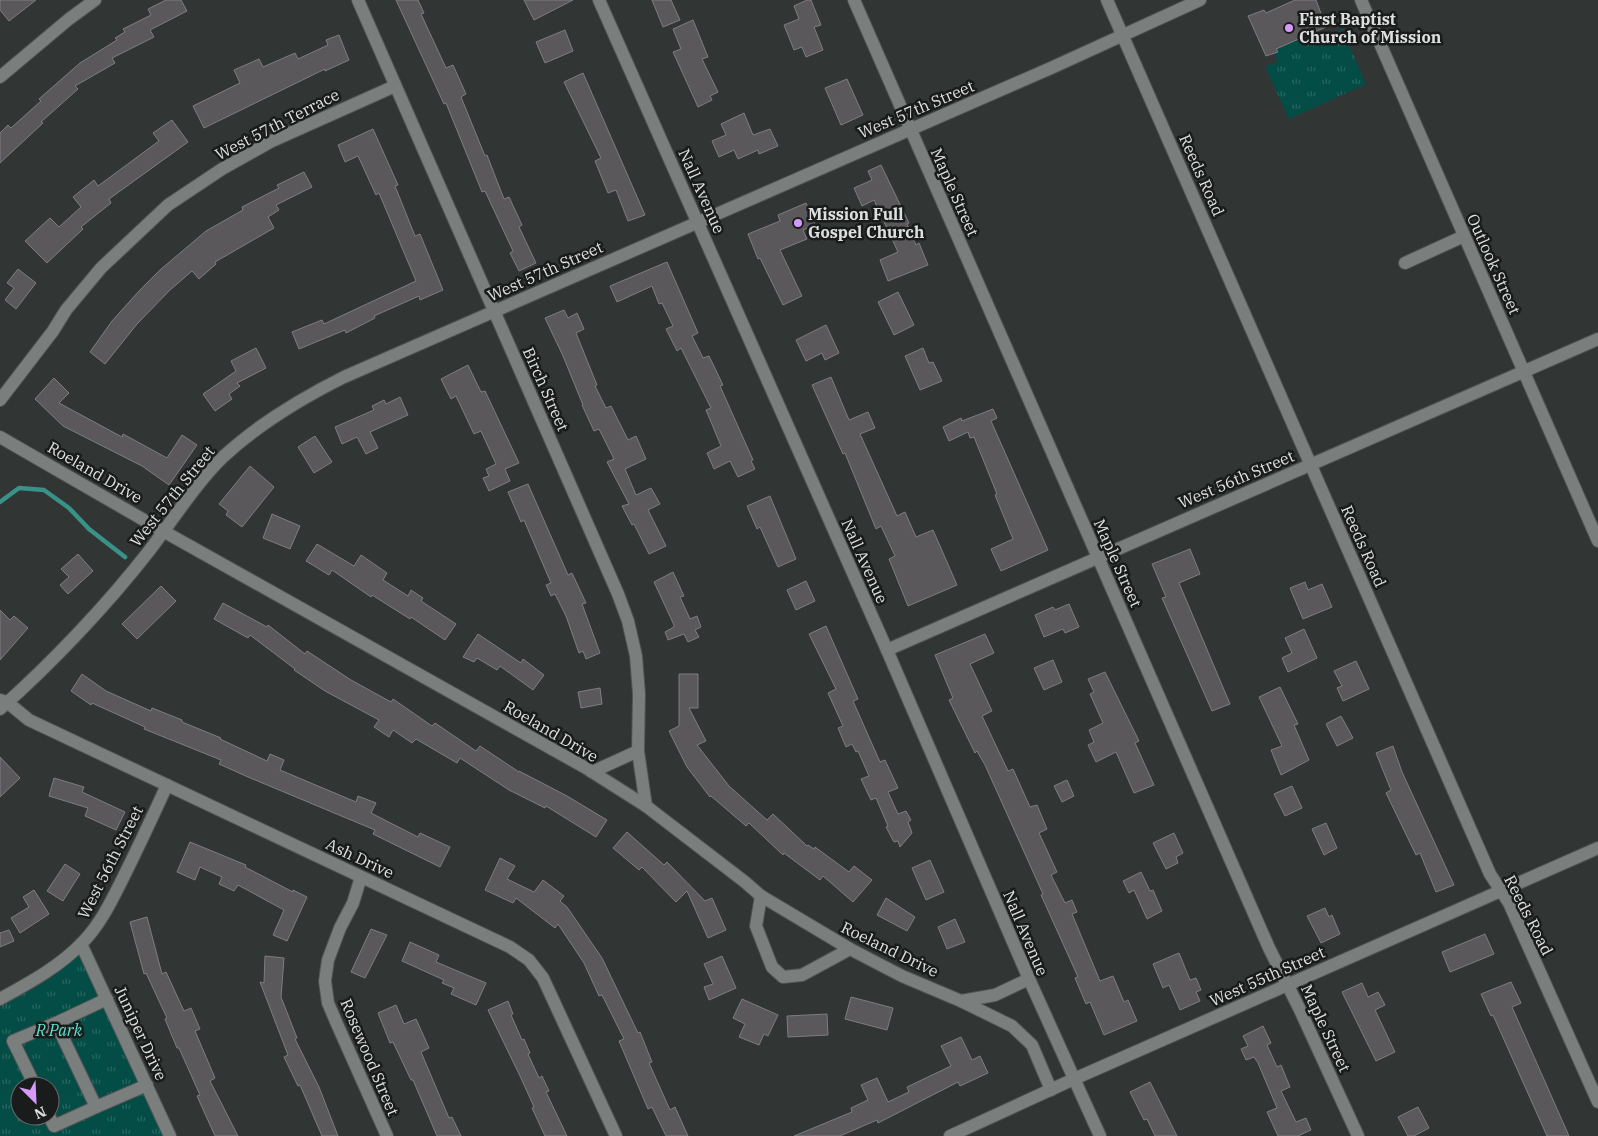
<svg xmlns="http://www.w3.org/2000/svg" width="1598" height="1136" viewBox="0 0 1598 1136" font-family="'IBM Plex Serif',serif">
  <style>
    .grass { fill: url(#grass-tufts); fill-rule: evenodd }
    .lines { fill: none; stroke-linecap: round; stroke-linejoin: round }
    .stream { stroke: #389287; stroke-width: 4.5 }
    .building { fill: #5a585b; stroke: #7f7d81 }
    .minor-casing { stroke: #505353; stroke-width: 14 }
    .minor { stroke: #7a7e7d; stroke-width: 12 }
    .poi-dot { fill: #d69bfa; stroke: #1a1c1c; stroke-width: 2 }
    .labels { text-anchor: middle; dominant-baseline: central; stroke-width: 5; stroke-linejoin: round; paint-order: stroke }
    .poi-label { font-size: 16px; font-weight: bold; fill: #dee0e0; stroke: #1a1c1c; text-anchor: start }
    .street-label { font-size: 16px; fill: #dee0e0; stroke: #1a1c1c }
    .park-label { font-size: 16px; font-style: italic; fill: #60e1d1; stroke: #1a1c1c }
  </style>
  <defs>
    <pattern id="grass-tufts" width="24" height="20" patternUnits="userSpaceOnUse" patternTransform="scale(1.25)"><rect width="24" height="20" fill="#044d46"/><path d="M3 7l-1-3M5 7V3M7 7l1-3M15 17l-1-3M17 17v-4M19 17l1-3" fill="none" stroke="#286660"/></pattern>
  </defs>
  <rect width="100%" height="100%" fill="#313534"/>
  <g class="grass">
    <polygon points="1342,29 1366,84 1289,119 1265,67 1278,61 1274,53 1277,52 1277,49 1315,32 1319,40"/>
    <path d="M81,944L170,1136H0V1001ZM20,1086H50V1116H20Z"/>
  </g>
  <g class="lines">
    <polyline class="stream" points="0,502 19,488 44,490 69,508 89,529 125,557"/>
  </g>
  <g class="building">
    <polygon points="0,0 36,0 9,21 0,10"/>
    <polygon points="166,0 181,0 187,11 150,30 154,37 112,58 115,63 75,86 78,89 41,122 43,123 0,163 0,133 8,125 11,128 41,101 39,99 80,63 117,40 115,38 125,32 123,29 151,15 148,9"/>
    <polygon points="396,0 418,0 424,13 421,14 446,68 453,65 466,94 461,97 485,156 487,155 504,199 509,197 522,225 519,227 536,263 519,271 510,253 513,251 485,191 482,192 446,103 444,104"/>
    <polygon points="524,0 573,0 534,20"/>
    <polygon points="652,0 671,0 680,20 663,27"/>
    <polygon points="807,0 811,0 821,25 814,27 823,50 806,57 802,47 794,50 784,25 799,19 794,6"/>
    <polygon points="1295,0 1316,0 1326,27 1276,49 1278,52 1266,56 1248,16 1264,10 1266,13"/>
    <polygon points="693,20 708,57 702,59 718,92 710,96 712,100 698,107 673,52 681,49 673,29"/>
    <polygon points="565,30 573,51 545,63 536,42"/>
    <polygon points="339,35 349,60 325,71 325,69 204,128 193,106 240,83 234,70 259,59 263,67 295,53 298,59 328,45 326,40"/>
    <polygon points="583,73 645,215 628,221 616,190 608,193 595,161 601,158 564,82"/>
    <polygon points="847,79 863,115 841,125 825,88"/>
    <polygon points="744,113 753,135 770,129 778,146 759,154 758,150 738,159 734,150 719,157 712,141 726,135 721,124"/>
    <polygon points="172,120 188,142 109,199 111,203 81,227 83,229 47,263 25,241 50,218 59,227 81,207 73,197 94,180 98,186 159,141 153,133"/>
    <polygon points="373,129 398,185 395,186 415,236 420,234 443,290 420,300 419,296 374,316 375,318 346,333 345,330 299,349 292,332 322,320 324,324 416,281 379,193 376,195 358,156 345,162 338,145"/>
    <polygon points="881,165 909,223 907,224 916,245 919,243 928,265 888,281 880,260 898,252 874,200 862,206 854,188 872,180 868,171"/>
    <polygon points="304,172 312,187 276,205 279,210 268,217 274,228 215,262 216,264 199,279 192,271 170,290 137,324 105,364 90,352 112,321 139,291 160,270 206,231 243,210 242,207 279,188 277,185"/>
    <polygon points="806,203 815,225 803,230 807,239 780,250 802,296 783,305 760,258 758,259 748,234 780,221 778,215"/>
    <polygon points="667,262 698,333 692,336 703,358 709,356 723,385 720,386 753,460 751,461 755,469 738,477 730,461 714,469 707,453 721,446 706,410 711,408 681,348 677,351 666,329 673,326 662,303 659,304 652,286 617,302 610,286"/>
    <polygon points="18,269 36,283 16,309 5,300 14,288 7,283"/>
    <polygon points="898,292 914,325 894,335 878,302"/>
    <polygon points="564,310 568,318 577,313 584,329 576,333 597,385 595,386 606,408 611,406 628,440 636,436 646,459 625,469 636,495 651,488 660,504 648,510 666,546 649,554 634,524 632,525 622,506 629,504 607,462 614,459 599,429 594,431 582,405 583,405 563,356 545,318"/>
    <polygon points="826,325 839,353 825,360 822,353 806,361 796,340"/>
    <polygon points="256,348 266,368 237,383 240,386 229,394 232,399 215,411 203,394 236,371 231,361"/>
    <polygon points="923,348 929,363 933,362 942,381 920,390 905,356"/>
    <polygon points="468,365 481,392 485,391 519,463 505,469 510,481 489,491 483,478 489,476 486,469 496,464 481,431 474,434 456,396 451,399 441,379"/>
    <polygon points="831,377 849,420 868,412 875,428 860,434 897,516 905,512 916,537 933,530 957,585 908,606 889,559 895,556 881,526 876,529 845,453 843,454 812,385"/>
    <polygon points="54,378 69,393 59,403 122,437 123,434 167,458 182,435 197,445 169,485 142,466 63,426 35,399"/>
    <polygon points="400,397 408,415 370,432 378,448 366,454 357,437 342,444 335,427 374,410 372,406 384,400 386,404"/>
    <polygon points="993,409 997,418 991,421 1048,550 1001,571 991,549 1013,539 995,495 997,494 974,437 970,438 968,432 949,441 943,427 961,418 962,421"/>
    <polygon points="315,436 332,462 314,473 298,447"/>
    <polygon points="250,466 274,487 242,527 226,515 228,511 219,504"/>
    <polygon points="528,484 568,575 572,573 586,603 582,604 600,653 586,659 583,651 579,653 566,616 555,594 551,596 546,585 551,583 524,520 521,522 508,492"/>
    <polygon points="770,496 796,559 778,567 760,527 757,529 747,506"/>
    <polygon points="272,514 300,526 290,549 263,538"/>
    <polygon points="317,544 354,566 361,555 387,573 383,580 408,596 411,590 423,598 421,601 456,624 445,640 411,617 410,619 372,595 371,597 332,570 329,575 306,561"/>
    <polygon points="1190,549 1200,574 1179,583 1230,704 1212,711 1162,598 1166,597 1152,564"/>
    <polygon points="78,554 93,571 68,594 60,585 69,577 61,569"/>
    <polygon points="673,572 684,596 680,597 690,619 697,616 701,627 695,630 699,637 688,642 684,634 668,640 665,632 674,627 674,625 654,582"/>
    <polygon points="806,581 815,601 796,610 787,590"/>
    <polygon points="1305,582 1308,590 1322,584 1332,607 1303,619 1290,588"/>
    <polygon points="161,586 176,601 137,639 122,624"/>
    <polygon points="223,603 267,627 268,625 305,654 307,651 351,680 391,702 393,699 432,726 435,723 476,751 480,746 519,772 519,771 567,796 607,820 596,837 546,806 545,808 509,790 460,758 457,763 416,739 412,743 393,730 389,737 374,727 379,720 325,691 294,670 295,669 250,635 248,638 214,619"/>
    <polygon points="1069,604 1079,627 1065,633 1063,629 1044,637 1035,615 1053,607 1055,610"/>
    <polygon points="0,610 10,620 14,616 28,628 0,660"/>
    <polygon points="826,626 858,699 853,701 880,762 885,760 898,788 888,792 898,814 906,811 911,820 908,822 912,833 900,847 898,841 894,842 886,827 888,826 876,798 871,800 861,779 869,776 858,751 856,752 852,744 846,747 838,728 843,726 828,693 836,689 809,634"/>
    <polygon points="1304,629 1317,658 1288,672 1282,658 1292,653 1285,638"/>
    <polygon points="478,634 521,663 523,659 544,675 533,690 500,666 497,670 477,658 474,662 463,657"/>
    <polygon points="985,634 994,653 970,664 992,711 982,716 1008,771 1013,769 1030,807 1037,805 1047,829 1039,833 1057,872 1051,875 1065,903 1072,900 1077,912 1072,914 1100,981 1113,976 1124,1002 1128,1000 1137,1021 1104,1035 1090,1002 1086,1004 1075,978 1078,977 1041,895 1043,894 985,765 977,751 975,753 949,700 953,698 935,655"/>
    <polygon points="1053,660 1062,682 1044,690 1034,668"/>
    <polygon points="1356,661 1369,689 1343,701 1337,688 1342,686 1334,671"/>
    <polygon points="1105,672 1139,741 1135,743 1154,785 1134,793 1116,752 1096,762 1088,745 1094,742 1089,730 1103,723 1090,694 1094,692 1088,679"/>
    <polygon points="82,674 106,691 151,711 152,708 182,720 182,722 221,738 220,739 267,761 270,754 284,760 280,770 356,802 358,796 376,803 371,813 418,837 420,833 450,847 440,867 373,834 375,830 248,777 219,764 221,760 144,729 145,727 92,703 91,705 71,691"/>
    <polygon points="679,674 698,674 698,708 689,708 706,741 697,745 729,786 767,820 773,814 807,846 808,845 814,849 815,847 849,872 854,866 872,880 853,902 823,876 820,880 784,853 783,855 749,823 746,826 711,796 710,797 687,767 669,731 679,726"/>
    <polygon points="1280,687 1298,724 1294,725 1309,760 1281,775 1271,750 1282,746 1259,697"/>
    <polygon points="600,688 602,704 581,708 578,692"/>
    <polygon points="1341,716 1353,738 1337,746 1326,724"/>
    <polygon points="1393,746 1402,772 1454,885 1436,892 1420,853 1416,855 1386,793 1391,790 1376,753"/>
    <polygon points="0,757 20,778 0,797"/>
    <polygon points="54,778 84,787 82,792 125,812 116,830 85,816 88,808 49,796"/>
    <polygon points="1067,780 1074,796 1062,802 1054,786"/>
    <polygon points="1292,786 1302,808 1285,816 1274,794"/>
    <polygon points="1326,823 1337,848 1324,855 1312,829"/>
    <polygon points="627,832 664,865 667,862 705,901 712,898 726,930 708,938 687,891 676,902 642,867 639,870 613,848"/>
    <polygon points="1174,833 1183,853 1176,857 1178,863 1166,869 1153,843"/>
    <polygon points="190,842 246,865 245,867 293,892 293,890 307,897 287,941 273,935 284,910 238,885 234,891 219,884 222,877 200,867 195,880 177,872"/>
    <polygon points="500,858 515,866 507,879 534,892 543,880 564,896 560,901 567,907 602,958 638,1033 640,1032 652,1062 649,1063 670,1110 675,1107 688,1136 666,1136 652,1107 648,1109 619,1041 624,1039 602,995 599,996 584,963 558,924 555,928 516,898 513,903 485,890"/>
    <polygon points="930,860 944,892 926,900 912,868"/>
    <polygon points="65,864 80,874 63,901 47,891"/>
    <polygon points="1141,872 1150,891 1153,890 1162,911 1147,919 1134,890 1129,893 1123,881"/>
    <polygon points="34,890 49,914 20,933 11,918 29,907 23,897"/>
    <polygon points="886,898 915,917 907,931 877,915"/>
    <polygon points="1325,908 1329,917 1332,915 1340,934 1321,943 1307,916"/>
    <polygon points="147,917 162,974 166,972 184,1011 191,1008 200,1029 195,1031 215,1078 210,1081 238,1136 215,1136 197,1096 200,1095 179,1048 177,1048 165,1019 167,1018 146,973 144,974 130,922"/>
    <polygon points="955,919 965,942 947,949 938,927"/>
    <polygon points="371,929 387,935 365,978 351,972"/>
    <polygon points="9,930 14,941 0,947 0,933"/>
    <polygon points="1485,934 1494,954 1450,972 1442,952"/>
    <polygon points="410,942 439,955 436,962 486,983 476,1005 451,994 454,988 442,983 444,980 402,961"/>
    <polygon points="1179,953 1190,980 1196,978 1201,990 1196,992 1200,1001 1180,1010 1169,985 1163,988 1153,964"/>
    <polygon points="265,956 284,958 281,997 297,1038 295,1039 319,1087 338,1136 322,1136 300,1085 298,1086 284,1057 288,1055 260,982 264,983"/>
    <polygon points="722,956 736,988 709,1000 704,987 713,984 704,964"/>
    <polygon points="1511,982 1521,1003 1512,1007 1569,1136 1547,1136 1493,1015 1491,1016 1481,994"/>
    <polygon points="1362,983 1368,997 1378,992 1385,1005 1375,1010 1395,1052 1376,1061 1342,992"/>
    <polygon points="851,997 893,1008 887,1030 845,1019"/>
    <polygon points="742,999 778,1015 768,1036 764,1034 759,1045 739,1037 745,1024 733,1018"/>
    <polygon points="508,1001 513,1014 511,1015 522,1040 524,1039 530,1053 528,1054 539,1078 542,1076 549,1091 546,1092 567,1136 545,1136 532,1108 534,1107 520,1076 488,1010"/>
    <polygon points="396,1005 404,1024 416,1019 429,1048 421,1052 449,1118 452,1117 461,1136 437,1136 413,1080 411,1080 393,1042 390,1043 378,1013"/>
    <polygon points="827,1014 828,1035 788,1037 787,1016"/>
    <polygon points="1263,1026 1271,1043 1267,1045 1277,1067 1281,1065 1290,1087 1281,1091 1296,1122 1306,1118 1311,1130 1298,1136 1278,1136 1267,1112 1277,1108 1258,1063 1254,1057 1246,1060 1241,1049 1248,1046 1243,1036"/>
    <polygon points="961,1037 972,1060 980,1056 988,1073 960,1086 958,1082 878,1123 877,1120 840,1136 794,1136 852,1112 851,1108 868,1100 861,1085 877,1078 888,1102 909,1092 907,1087 951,1066 941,1046"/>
    <polygon points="1150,1082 1177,1136 1155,1136 1147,1119 1144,1120 1130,1092"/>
    <polygon points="1418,1107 1429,1128 1414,1136 1408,1136 1398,1117"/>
  </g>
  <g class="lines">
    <defs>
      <g id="minor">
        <polyline points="358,0 618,594 628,621 636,656 639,694 638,751 646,806"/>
        <polyline points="599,0 887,650 1029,979 1100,1136"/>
        <polyline points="854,0 1269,948 1300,1010 1358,1136"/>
        <polyline points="1107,0 1490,874 1509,903 1598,1102"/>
        <polyline points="1361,0 1598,541"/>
        <polyline points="0,77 69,19 95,0"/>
        <polyline points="1405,263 1464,236"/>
        <polyline points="0,400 53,331 66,310 101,268 168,205 222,169 272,141 395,86"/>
        <polyline points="0,437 163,531 586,768 646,806 745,882 761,896 850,949 902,976 961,1001 1012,1026 1032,1045 1051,1090"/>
        <polyline points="887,650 1598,339"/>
        <polyline points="0,700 7,702 29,720 510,947 529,960 543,978 616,1136"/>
        <path d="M0,709C51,664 107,605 149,551C173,520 195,484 224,456C260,423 300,399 344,377L1051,68L1200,0"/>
        <polyline points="592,772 638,751"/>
        <polyline points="361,877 353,903 340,928 328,960 325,981 328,1003 337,1024 387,1136"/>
        <polyline points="761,896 756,926 772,967 783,977 802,975 850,949"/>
        <polyline points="81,944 170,1136"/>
        <path d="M0,999C29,983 59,967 82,943C99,926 110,904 121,882C137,850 152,818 167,785"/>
        <polyline points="107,999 56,1023 96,1107 147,1085"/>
        <polyline points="961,1001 995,995 1029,979"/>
        <polyline points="35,1086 13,1041 56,1023"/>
        <polyline points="49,1116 54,1126 96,1107"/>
        <polyline points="950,1136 1074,1079 1598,848"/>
      </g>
    </defs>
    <use href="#minor" class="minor-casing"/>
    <use href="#minor" class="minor"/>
  </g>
  <g class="poi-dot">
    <circle cx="1289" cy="28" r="5"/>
    <circle cx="798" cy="223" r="5"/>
  </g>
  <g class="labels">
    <g class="poi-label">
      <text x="1299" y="19">First Baptist<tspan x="1299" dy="18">Church of Mission</tspan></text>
      <text x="808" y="214">Mission Full<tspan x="808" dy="18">Gospel Church</tspan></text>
    </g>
    <g class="street-label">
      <text transform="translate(916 109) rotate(-23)">West 57th Street</text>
      <text transform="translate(277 124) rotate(-27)">West 57th Terrace</text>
      <text transform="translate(1202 175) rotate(66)">Reeds Road</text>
      <text transform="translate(702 191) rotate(66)">Nall Avenue</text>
      <text transform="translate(955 192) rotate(66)">Maple Street</text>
      <text transform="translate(1494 264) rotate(66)">Outlook Street</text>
      <text transform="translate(545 271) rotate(-24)">West 57th Street</text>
      <text transform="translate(546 389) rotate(66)">Birch Street</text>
      <text transform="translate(95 472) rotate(30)">Roeland Drive</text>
      <text transform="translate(1236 479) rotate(-23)">West 56th Street</text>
      <text transform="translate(172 496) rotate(-51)">West 57th Street</text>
      <text transform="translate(1364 546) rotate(66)">Reeds Road</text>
      <text transform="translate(865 561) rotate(66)">Nall Avenue</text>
      <text transform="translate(1118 563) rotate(66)">Maple Street</text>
      <text transform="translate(551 731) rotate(30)">Roeland Drive</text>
      <text transform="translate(360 858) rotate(25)">Ash Drive</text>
      <text transform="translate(110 862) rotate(-63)">West 56th Street</text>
      <text transform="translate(1529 915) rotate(63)">Reeds Road</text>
      <text transform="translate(1026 933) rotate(67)">Nall Avenue</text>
      <text transform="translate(890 949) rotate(26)">Roeland Drive</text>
      <text transform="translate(1267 976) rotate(-24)">West 55th Street</text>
      <text transform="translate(1326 1028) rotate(65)">Maple Street</text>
      <text transform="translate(141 1033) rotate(65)">Juniper Drive</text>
      <text transform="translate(370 1057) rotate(67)">Rosewood Street</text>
    </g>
    <g class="park-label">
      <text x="59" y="1030">R Park</text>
    </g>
  </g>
  <g transform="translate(35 1101) rotate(156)"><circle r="24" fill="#1a1c1c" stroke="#686a6a"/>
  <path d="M0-4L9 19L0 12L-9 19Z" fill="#d69bfa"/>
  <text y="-8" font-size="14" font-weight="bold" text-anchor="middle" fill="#dee0e0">N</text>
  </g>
</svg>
